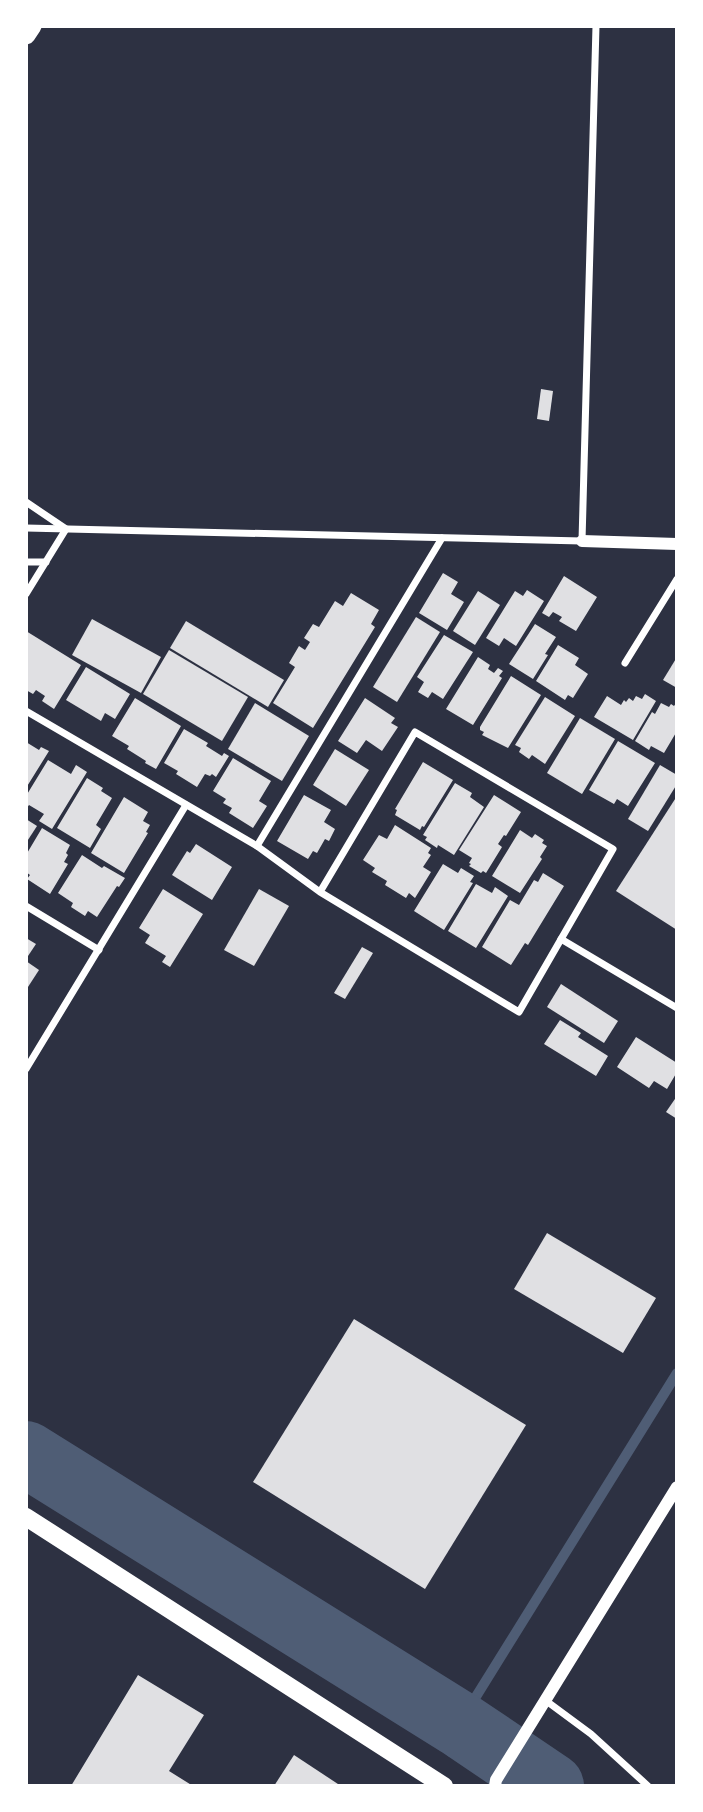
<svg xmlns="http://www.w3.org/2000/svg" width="703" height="1812" viewBox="0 0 703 1812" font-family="Jost,sans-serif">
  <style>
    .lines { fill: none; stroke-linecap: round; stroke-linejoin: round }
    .stream { stroke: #4f5d75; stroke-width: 10 }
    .river { stroke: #4f5d75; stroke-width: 66 }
    .building { fill: #e0e0e3 }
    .minor { stroke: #fff; stroke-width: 7 }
    .tertiary { stroke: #fff; stroke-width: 12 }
    .primary { stroke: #fff; stroke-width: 18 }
    .trunk { stroke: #fff; stroke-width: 19 }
  </style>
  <rect width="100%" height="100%" fill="#2d3142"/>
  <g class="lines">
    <polyline class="stream" points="451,1752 459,1724 677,1373"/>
    <polyline class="river" points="26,1454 459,1724 551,1786"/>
  </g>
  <g class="building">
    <polygon points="541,389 553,391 549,421 537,419"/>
    <polygon points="443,573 458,582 451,594 464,602 447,630 419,613"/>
    <polygon points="564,576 597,597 576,631 559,621 562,617 553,612 549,617 542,613"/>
    <polygon points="527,590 544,601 516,646 504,638 499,646 486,638 515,591 523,596"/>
    <polygon points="478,591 500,605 475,645 453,631"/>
    <polygon points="351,593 379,610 371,624 375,627 313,728 273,703 295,667 289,663 299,646 305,650 310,642 304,638 313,624 319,627 335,601 343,606"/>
    <polygon points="416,617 440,632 397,702 373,687"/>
    <polygon points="92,619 161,657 141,693 72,655"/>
    <polygon points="186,621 284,680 268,707 170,648"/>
    <polygon points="535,624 556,637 545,654 548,655 533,679 509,664"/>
    <polygon points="26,631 81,665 54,709 42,701 45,696 36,690 33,694 26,690"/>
    <polygon points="444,635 473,652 443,699 432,692 428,698 418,692 424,682 417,677"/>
    <polygon points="558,645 579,658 575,665 588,674 573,698 568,695 565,700 536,681"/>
    <polygon points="169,650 248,697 222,741 143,694"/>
    <polygon points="478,657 490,665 488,669 494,673 498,668 503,671 499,676 502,678 473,725 446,709"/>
    <polygon points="677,657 677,688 663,680"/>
    <polygon points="86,667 130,694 115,719 105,713 101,721 66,700"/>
    <polygon points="511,676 541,695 508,748 482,735 484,732 480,730 480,727"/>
    <polygon points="645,694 656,701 633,740 594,717 607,696 621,705 624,700 626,702 629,698 633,701 636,696 642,699"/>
    <polygon points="545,697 575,716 545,764 532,755 529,759 519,752 521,748 515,745"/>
    <polygon points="135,698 181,726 156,769 145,763 146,761 127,749 129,746 112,736"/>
    <polygon points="365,698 395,718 391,723 398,727 382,751 366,740 357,753 338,741"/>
    <polygon points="677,702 677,731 664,753 651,746 649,750 635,741 652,712 655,714 661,703 669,707 671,704 674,706"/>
    <polygon points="255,703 309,736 282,781 228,749"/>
    <polygon points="580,718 615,739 582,794 547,773"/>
    <polygon points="184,729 208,743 206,746 222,756 224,753 229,756 216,777 212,774 210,776 205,774 197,787 176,774 178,771 164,763"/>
    <polygon points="618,741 655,763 628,806 617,799 614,804 589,790"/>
    <polygon points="26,742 39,750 41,747 49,751 26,788"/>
    <polygon points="335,749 369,770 346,806 313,785"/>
    <polygon points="233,758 271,781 259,801 267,806 253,828 229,813 232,808 223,803 226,799 213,791"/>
    <polygon points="48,760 71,774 76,765 87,772 52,829 39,821 44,814 29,805 26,809 26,796"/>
    <polygon points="423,762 453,780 424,827 422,826 420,830 395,815 397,810 395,809"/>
    <polygon points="660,765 677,775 677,784 648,831 628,819"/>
    <polygon points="87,778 103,788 101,791 112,798 96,825 101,829 90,848 57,828"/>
    <polygon points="455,783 472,793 470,797 484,807 454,855 438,845 437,848 425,840 427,837 423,835"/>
    <polygon points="304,795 331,810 324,822 335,829 329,841 325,839 317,853 313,851 308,859 277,841"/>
    <polygon points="494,795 521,812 506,836 504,835 498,844 502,847 486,873 483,871 481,873 469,866 471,864 469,863 472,858 459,850"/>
    <polygon points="677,796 677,930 616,891"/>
    <polygon points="124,797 148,812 143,821 150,825 146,832 148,833 124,873 91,853"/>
    <polygon points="26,819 37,826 26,843"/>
    <polygon points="395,825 431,848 428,853 431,855 423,867 431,872 415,898 409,893 406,898 385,885 387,881 372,872 375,868 363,860 379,835 387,839"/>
    <polygon points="42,828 70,845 66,853 68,855 64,862 68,864 50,894 27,879 30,875 26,872 26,855"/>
    <polygon points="520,830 532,838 535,834 544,840 542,843 547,846 540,857 542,859 520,893 492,876"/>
    <polygon points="196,844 232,867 212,900 172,875 187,851 190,853"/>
    <polygon points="82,855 102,868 104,866 125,878 119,887 117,886 97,917 88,911 85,916 71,907 73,903 58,893"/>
    <polygon points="443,864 458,873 461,868 474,876 470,882 473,883 444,930 414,911"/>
    <polygon points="543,873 564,886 528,945 525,943 511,965 482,947 510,900 519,905 534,880 538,882"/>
    <polygon points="476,884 492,893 495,887 508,896 476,948 448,931"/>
    <polygon points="163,889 203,914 170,967 162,962 166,956 145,943 150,935 139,928"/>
    <polygon points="259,889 289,906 254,966 224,950"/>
    <polygon points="26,938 36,944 26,959"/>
    <polygon points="362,947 373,953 345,999 334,993"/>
    <polygon points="26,961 39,970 26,990"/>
    <polygon points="561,984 618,1021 604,1043 547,1007"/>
    <polygon points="560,1020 581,1033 578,1037 608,1056 596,1076 544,1044"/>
    <polygon points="636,1037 677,1063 677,1072 667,1089 654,1081 649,1088 617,1067"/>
    <polygon points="677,1096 677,1119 666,1112"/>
    <polygon points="547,1233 656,1298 623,1353 514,1289"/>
    <polygon points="354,1319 526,1425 425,1589 253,1482"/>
    <polygon points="138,1675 204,1715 169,1771 193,1786 71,1786"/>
    <polygon points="294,1755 341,1786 274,1786"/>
  </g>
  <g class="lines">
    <g class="minor">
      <polyline points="26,502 66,529 26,594"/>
      <polyline points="26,528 582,541 596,26"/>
      <polyline points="26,562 46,562"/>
      <polyline points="625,663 677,579"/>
      <polyline points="26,711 257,846 320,892 519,1012 613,849 415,732 320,892"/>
      <polyline points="257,846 442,538"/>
      <polyline points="26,906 99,950"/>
      <polyline points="561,939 677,1008"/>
      <polyline points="26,1069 186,805"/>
      <polyline points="545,1700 591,1734 648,1786"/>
    </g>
    <g class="tertiary">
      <polyline points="582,541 677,544"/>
      <polyline points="495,1786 496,1780 677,1487"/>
    </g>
    <polyline class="primary" points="26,1517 444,1786"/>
    <polyline class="trunk" points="26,35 32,26"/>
  </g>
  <rect width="703" height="1812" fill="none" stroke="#ffffff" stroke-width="56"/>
</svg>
